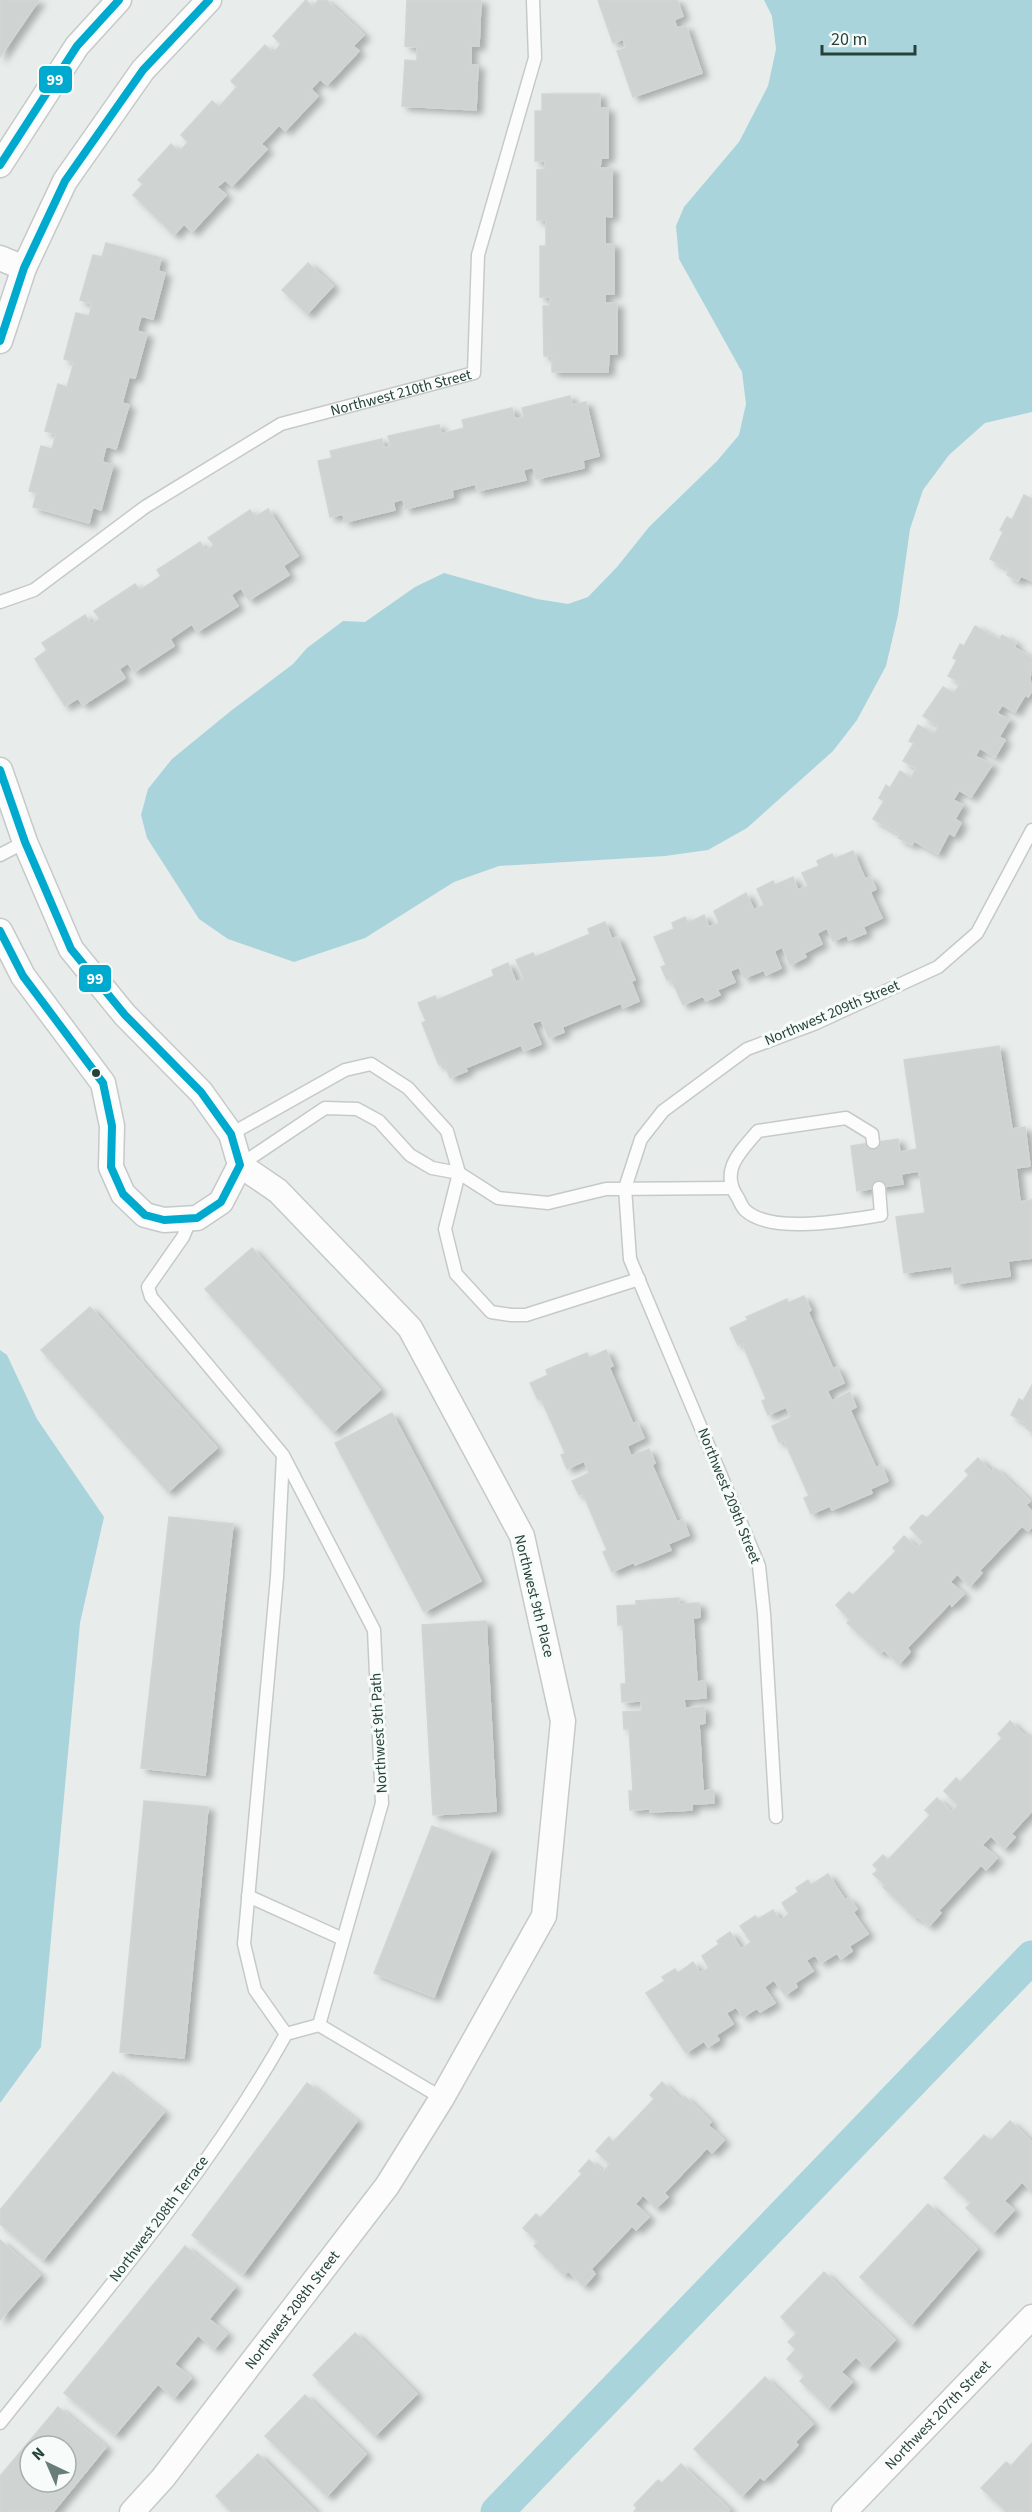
<svg xmlns="http://www.w3.org/2000/svg" width="1032" height="2512" viewBox="0 0 1032 2512" font-family="'Source Sans 3',sans-serif">
  <style>
    .water { fill: #a9d4db }
    .lines { fill: none; stroke-linecap: round; stroke-linejoin: round }
    .canal { stroke: #a9d4db; stroke-width: 33 }
    .building { fill: #cfd4d2; stroke: #d1d6d4; stroke-width: 1.5; fill-rule: evenodd; filter: url(#shadow) }
    .lane-casing { stroke: #c5cac8; stroke-width: 15 }
    .street-casing { stroke: #c5cac8; stroke-width: 27 }
    .lane { stroke: #fcfcfc; stroke-width: 12 }
    .street { stroke: #fcfcfc; stroke-width: 24 }
    .bus-1-casing { stroke: #f7fbf9; stroke-width: 12 }
    .bus-1 { stroke: #00a9ce; stroke-width: 8 }
    .bus-dot { fill: #24423a; stroke: #f7fbf9; stroke-width: 2 }
    .labels { text-anchor: middle; dominant-baseline: central; stroke-width: 6; stroke-linejoin: round; paint-order: stroke }
    .street-label { font-size: 15px; fill: #24423a; stroke: #f7fbf9 }
    .line-badge { stroke: #f7fbf9; stroke-width: 2 }
    .badge-label { font-size: 16px; text-anchor: middle; font-weight: bold; fill: #fff }
  </style>
  <defs>
    <filter id="shadow"><feDropShadow dx="6" dy="4" stdDeviation="3" flood-color="#0004"/></filter>
  </defs>
  <rect width="100%" height="100%" fill="#e8edeb"/>
  <g class="water">
    <polygon points="764,0 1032,0 1032,412 985,423 949,455 923,490 910,529 898,615 886,666 857,720 833,751 747,828 708,850 665,856 499,866 454,882 365,938 294,962 228,939 199,919 147,838 141,815 148,789 172,759 232,710 293,664 307,648 343,621 365,622 415,587 444,573 537,599 568,604 588,597 617,567 649,527 717,461 739,435 746,404 742,372 679,259 676,226 684,207 739,142 768,86 776,49 772,16"/>
    <polygon points="0,1350 7,1355 37,1419 104,1517 80,1623 41,2047 0,2103"/>
  </g>
  <g class="lines">
    <polyline class="canal" points="497,2512 1032,1957"/>
  </g>
  <g class="building">
    <polygon points="0,0 39,0 0,57"/>
    <polygon points="306,0 312,7 319,0 326,0 364,35 353,46 359,51 327,85 320,79 311,89 318,96 285,131 279,125 261,144 267,149 232,186 225,180 217,187 226,195 192,232 184,224 174,235 133,195 143,184 138,180 171,144 179,152 188,142 181,135 212,101 219,107 237,87 231,81 265,45 273,53 281,44 273,36"/>
    <polygon points="407,0 481,0 479,46 471,46 471,65 478,65 476,110 402,106 405,60 417,61 417,47 405,46"/>
    <polygon points="598,0 677,0 683,16 674,20 677,28 686,26 702,73 633,97 617,51 626,48 623,39 613,43"/>
    <polygon points="542,94 600,94 600,108 608,108 608,158 601,158 600,168 612,168 612,217 605,216 605,244 614,244 614,294 605,294 605,303 617,303 617,354 609,354 608,372 552,372 552,356 544,356 543,306 550,306 550,297 540,297 540,246 546,246 546,220 537,220 537,170 545,169 545,161 535,161 535,111 542,111"/>
    <polygon points="106,243 161,258 158,271 165,273 153,319 141,316 137,331 147,334 135,378 129,377 122,403 129,405 116,449 106,446 102,462 113,465 101,510 93,507 89,523 33,507 37,493 29,491 41,446 52,449 56,434 45,431 58,384 67,387 74,362 64,359 76,313 89,316 92,304 80,300 93,255 102,257"/>
    <polygon points="308,263 333,286 307,314 282,290"/>
    <polygon points="570,396 572,405 586,402 599,456 583,460 584,468 536,479 533,467 523,470 526,480 477,491 476,484 452,490 453,497 405,509 403,499 393,502 395,510 345,522 343,514 330,517 318,461 332,458 330,451 382,439 384,448 391,446 388,436 439,425 441,434 464,428 462,420 512,408 515,419 524,417 522,408"/>
    <polygon points="1024,495 1032,499 1032,581 1021,576 1018,581 1007,575 1009,569 990,559 1003,532 1000,530 1007,517 1012,520"/>
    <polygon points="268,509 298,556 283,566 289,575 249,600 241,588 231,595 238,606 197,632 192,624 170,639 174,646 134,672 128,663 119,669 125,678 83,705 78,698 65,706 35,659 47,650 42,643 85,615 91,624 100,619 94,611 135,584 140,590 161,576 157,570 200,542 205,551 214,545 208,538 250,510 255,517"/>
    <polygon points="975,626 999,640 1002,635 1016,643 1014,647 1032,658 1030,679 1032,691 1028,697 1025,695 1015,712 1002,705 997,713 1009,720 999,737 1005,740 995,757 980,748 975,756 992,765 971,797 959,790 953,800 963,805 955,819 961,823 954,836 949,833 938,854 914,841 912,845 898,838 900,834 873,819 884,801 879,798 886,785 890,788 900,771 911,778 916,768 903,761 914,743 909,741 918,725 934,734 939,726 923,716 943,687 954,693 961,683 948,676 957,660 953,658 960,644 964,646"/>
    <polygon points="853,851 865,879 870,877 876,889 870,892 882,918 863,927 866,933 849,940 847,935 833,941 827,928 817,933 822,944 804,953 806,957 790,965 782,947 774,951 781,968 766,975 764,970 744,978 739,967 730,971 735,982 717,990 720,995 706,1001 703,996 683,1005 671,979 667,980 661,967 666,965 654,937 674,929 672,923 685,917 688,923 704,915 709,927 719,923 714,911 746,893 754,910 764,905 757,889 773,881 775,885 793,877 798,890 808,886 802,873 819,866 817,861 832,854 834,859"/>
    <polygon points="605,922 612,939 617,937 635,980 631,981 639,1001 623,1008 621,1003 562,1027 564,1032 549,1038 541,1020 532,1023 541,1044 524,1051 521,1045 465,1068 467,1071 450,1078 444,1063 439,1065 422,1023 426,1021 418,1003 435,996 437,1000 494,976 492,970 508,963 516,982 524,979 516,960 533,953 535,957 590,934 588,929"/>
    <polygon points="999,1046 1012,1129 1025,1127 1030,1166 1016,1168 1020,1202 1032,1200 1032,1258 1008,1261 1010,1276 955,1284 952,1266 904,1273 896,1217 925,1213 919,1171 901,1174 903,1184 857,1191 851,1146 898,1139 900,1152 917,1149 904,1060"/>
    <polygon points="252,1248 380,1390 333,1432 205,1289"/>
    <polygon points="804,1296 811,1310 808,1312 833,1369 837,1367 844,1383 827,1391 832,1401 850,1392 856,1407 850,1410 876,1468 881,1465 888,1481 870,1489 872,1493 832,1510 830,1506 811,1514 804,1498 809,1496 784,1440 779,1442 772,1426 791,1417 786,1407 768,1415 762,1401 766,1399 742,1343 738,1345 730,1328 748,1320 746,1317 787,1299 788,1303"/>
    <polygon points="90,1307 217,1448 168,1492 41,1350"/>
    <polygon points="606,1350 613,1366 609,1367 633,1424 637,1422 644,1438 627,1446 631,1456 649,1449 655,1463 652,1465 677,1522 683,1520 689,1535 668,1544 671,1550 635,1565 634,1562 612,1572 603,1552 607,1550 583,1494 579,1495 572,1481 589,1473 584,1461 567,1469 561,1455 565,1453 541,1399 538,1400 530,1383 548,1375 546,1370 587,1353 589,1358"/>
    <polygon points="1032,1385 1032,1432 1026,1428 1028,1425 1011,1415 1019,1399 1023,1401"/>
    <polygon points="392,1413 481,1581 424,1612 335,1443"/>
    <polygon points="978,1458 992,1472 995,1468 1030,1501 1026,1505 1032,1512 1032,1527 1028,1531 1022,1526 979,1571 982,1573 970,1586 957,1574 950,1582 964,1594 952,1606 950,1603 907,1648 910,1652 899,1664 884,1650 880,1653 847,1623 850,1620 836,1605 849,1592 853,1595 896,1551 893,1548 904,1536 917,1548 923,1542 910,1528 922,1515 927,1518 969,1475 965,1471"/>
    <polygon points="169,1517 233,1524 205,1775 141,1768"/>
    <polygon points="679,1598 679,1604 699,1603 700,1617 693,1618 697,1682 705,1681 706,1698 684,1699 685,1708 704,1707 705,1723 699,1724 703,1791 713,1790 714,1803 692,1804 692,1810 650,1812 650,1809 630,1810 629,1791 633,1791 629,1729 624,1729 623,1712 642,1711 641,1701 622,1702 621,1684 626,1684 623,1625 618,1625 617,1606 636,1605 636,1601"/>
    <polygon points="486,1621 496,1811 433,1815 422,1625"/>
    <polygon points="1010,1721 1025,1736 1028,1733 1032,1737 1032,1811 1011,1834 1015,1837 1004,1849 991,1836 982,1845 997,1858 986,1870 981,1865 938,1911 941,1913 929,1926 917,1916 915,1918 883,1887 885,1885 873,1874 878,1870 873,1865 883,1855 888,1860 930,1815 925,1810 937,1798 952,1812 958,1805 944,1791 956,1778 960,1782 1002,1738 998,1734"/>
    <polygon points="144,1801 208,1807 184,2058 120,2052"/>
    <polygon points="432,1826 491,1849 434,1997 374,1973"/>
    <polygon points="828,1874 845,1900 849,1898 857,1909 853,1912 868,1934 849,1946 852,1951 841,1959 837,1953 821,1963 815,1955 806,1960 813,1971 795,1983 797,1987 785,1995 774,1980 764,1987 775,2003 760,2012 757,2008 743,2017 736,2007 726,2013 733,2024 716,2035 719,2040 708,2047 704,2041 686,2053 646,1993 665,1981 662,1977 675,1969 678,1973 693,1962 700,1973 709,1968 702,1956 719,1944 717,1941 730,1932 741,1949 751,1942 740,1926 755,1916 758,1919 773,1910 780,1920 789,1914 782,1903 798,1892 796,1888 808,1880 811,1885"/>
    <polygon points="113,2072 164,2112 43,2260 0,2224 0,2210"/>
    <polygon points="662,2082 681,2100 684,2096 711,2122 708,2125 724,2140 712,2153 707,2148 664,2193 668,2197 656,2208 643,2195 635,2204 649,2217 636,2230 632,2226 591,2269 595,2274 584,2286 568,2271 564,2275 534,2246 538,2242 523,2228 536,2214 540,2218 582,2174 579,2171 589,2160 603,2172 610,2164 596,2151 609,2137 613,2142 654,2099 650,2095"/>
    <polygon points="307,2083 357,2121 243,2274 192,2235"/>
    <polygon points="1010,2121 1032,2142 1032,2192 1022,2182 1004,2201 1014,2210 993,2233 966,2208 971,2203 944,2178 984,2135 991,2141"/>
    <polygon points="928,2204 977,2249 911,2325 860,2277"/>
    <polygon points="0,2240 40,2275 0,2320"/>
    <polygon points="185,2246 235,2287 209,2319 227,2334 214,2349 198,2335 174,2364 191,2378 174,2398 158,2384 115,2435 64,2393"/>
    <polygon points="824,2272 895,2340 868,2368 856,2357 841,2372 852,2382 828,2408 800,2381 805,2376 787,2359 796,2349 788,2342 797,2333 781,2317"/>
    <polygon points="355,2333 417,2394 375,2436 313,2375"/>
    <polygon points="765,2377 813,2424 795,2442 798,2445 764,2480 760,2477 742,2496 694,2449"/>
    <polygon points="305,2395 366,2454 327,2496 265,2436"/>
    <path d="M58,2407L106,2447L53,2512H0V2476ZM30,2446H66V2482H30Z"/>
    <polygon points="1032,2443 1032,2512 1007,2512 981,2488 1006,2462 1011,2466"/>
    <polygon points="258,2454 316,2512 232,2512 216,2496"/>
    <polygon points="681,2464 730,2510 728,2512 634,2512 637,2508 634,2505 658,2480 662,2483"/>
  </g>
  <g class="lines">
    <defs>
      <g id="lane">
        <path id="s1" d="M0,602L34,590L145,507L281,424L474,373L478,255L535,58L533,0"/>
        <polyline points="0,855 25,842"/>
        <polyline points="231,1134 345,1070 371,1064 408,1088 447,1131 459,1173 445,1229 456,1274 491,1312 511,1315 526,1315 639,1279"/>
        <path d="M873,1142L872,1134L846,1118L758,1131C740,1152 719,1171 738,1198C740,1202 742,1207 745,1210C771,1235 848,1220 881,1215L879,1188"/>
        <polyline points="240,1165 325,1108 357,1109 379,1121 410,1155 432,1168 459,1173 498,1198 548,1203 606,1189 730,1188"/>
        <polyline points="191,1218 183,1237 148,1287 151,1297 283,1455 277,1577 244,1944 255,1990 286,2034"/>
        <polyline points="284,1457 374,1630 382,1803 319,2025"/>
        <polyline points="776,1817 764,1614 759,1566 630,1259 625,1188 641,1139 663,1111 747,1049 814,1024 938,967 977,933 1032,830"/>
        <polyline points="248,1896 343,1939"/>
        <polyline points="319,2025 442,2098"/>
        <path d="M0,2423C100,2297 208,2174 286,2034L319,2025"/>
      </g>
      <g id="street">
        <polyline points="0,165 77,46 119,0"/>
        <polyline points="0,258 24,268"/>
        <polyline points="0,341 24,268 65,181 143,70 209,0"/>
        <polyline points="0,770 25,842 71,949 125,1015 201,1092 231,1134 240,1165 221,1202 197,1218 164,1220 145,1215 123,1194 111,1167 112,1126 103,1083 23,976 0,931"/>
        <path id="s2" d="M132,2512L163,2478L387,2186L442,2098L544,1916L563,1721L522,1536L410,1328L278,1191L240,1165"/>
        <path id="s3" d="M844,2512L1032,2317"/>
      </g>
    </defs>
    <use href="#lane" class="lane-casing"/>
    <use href="#street" class="street-casing"/>
    <use href="#lane" class="lane"/>
    <use href="#street" class="street"/>
    <defs>
      <g id="bus-1">
        <polyline points="0,165 77,46 119,0"/>
        <polyline points="0,341 24,268 65,181 143,70 209,0"/>
        <polyline points="0,770 25,842 71,949 125,1015 201,1092 231,1134 240,1165 221,1202 197,1218 164,1220 145,1215 123,1194 111,1167 112,1126 103,1083 23,976 0,931"/>
      </g>
    </defs>
    <use href="#bus-1" class="bus-1-casing"/>
    <use href="#bus-1" class="bus-1"/>
  </g>
  <circle class="bus-dot" cx="96" cy="1073" r="5"/>
  <g class="labels">
    <g class="street-label">
      <text stroke="none"><textPath href="#s1" startOffset="458">Northwest 210th Street</textPath></text>
      <text transform="translate(832 1013) rotate(-23)">Northwest 209th Street</text>
      <text transform="translate(729 1496) rotate(68)">Northwest 209th Street</text>
      <text transform="translate(534 1596) rotate(76)">Northwest 9th Place</text>
      <text transform="translate(379 1733) rotate(-93)">Northwest 9th Path</text>
      <text transform="translate(159 2219) rotate(-53)">Northwest 208th Terrace</text>
      <text stroke="none"><textPath href="#s2" startOffset="258">Northwest 208th Street</textPath></text>
      <text stroke="none"><textPath href="#s3" startOffset="135">Northwest 207th Street</textPath></text>
    </g>
  </g>
  <g class="line-badge">
    <rect x="38" y="65" width="35" height="29" rx="6" fill="#00a9ce"/>
    <rect x="78" y="964" width="34" height="29" rx="6" fill="#00a9ce"/>
  </g>
  <g class="badge-label">
    <text x="55" y="85">99</text>
    <text x="95" y="984">99</text>
  </g>
  <g transform="translate(48 2464) rotate(316)"><circle r="28" fill="#f7fbf9" stroke="#a3b1ad" stroke-width="1.5"/>
  <path d="M0-4.5L10 22L0 15L-10 22Z" fill="#697e78"/>
  <text y="-9" font-size="16" font-weight="bold" text-anchor="middle" fill="#24423a">N</text>
  </g>
  <path d="M822 45v9h93v-9" fill="none" stroke="#24423a" stroke-width="3"/>
  <text x="831" y="45" font-size="18" fill="#24423a" stroke="#f7fbf9" stroke-width="4.5" paint-order="stroke">20 m</text>
</svg>
